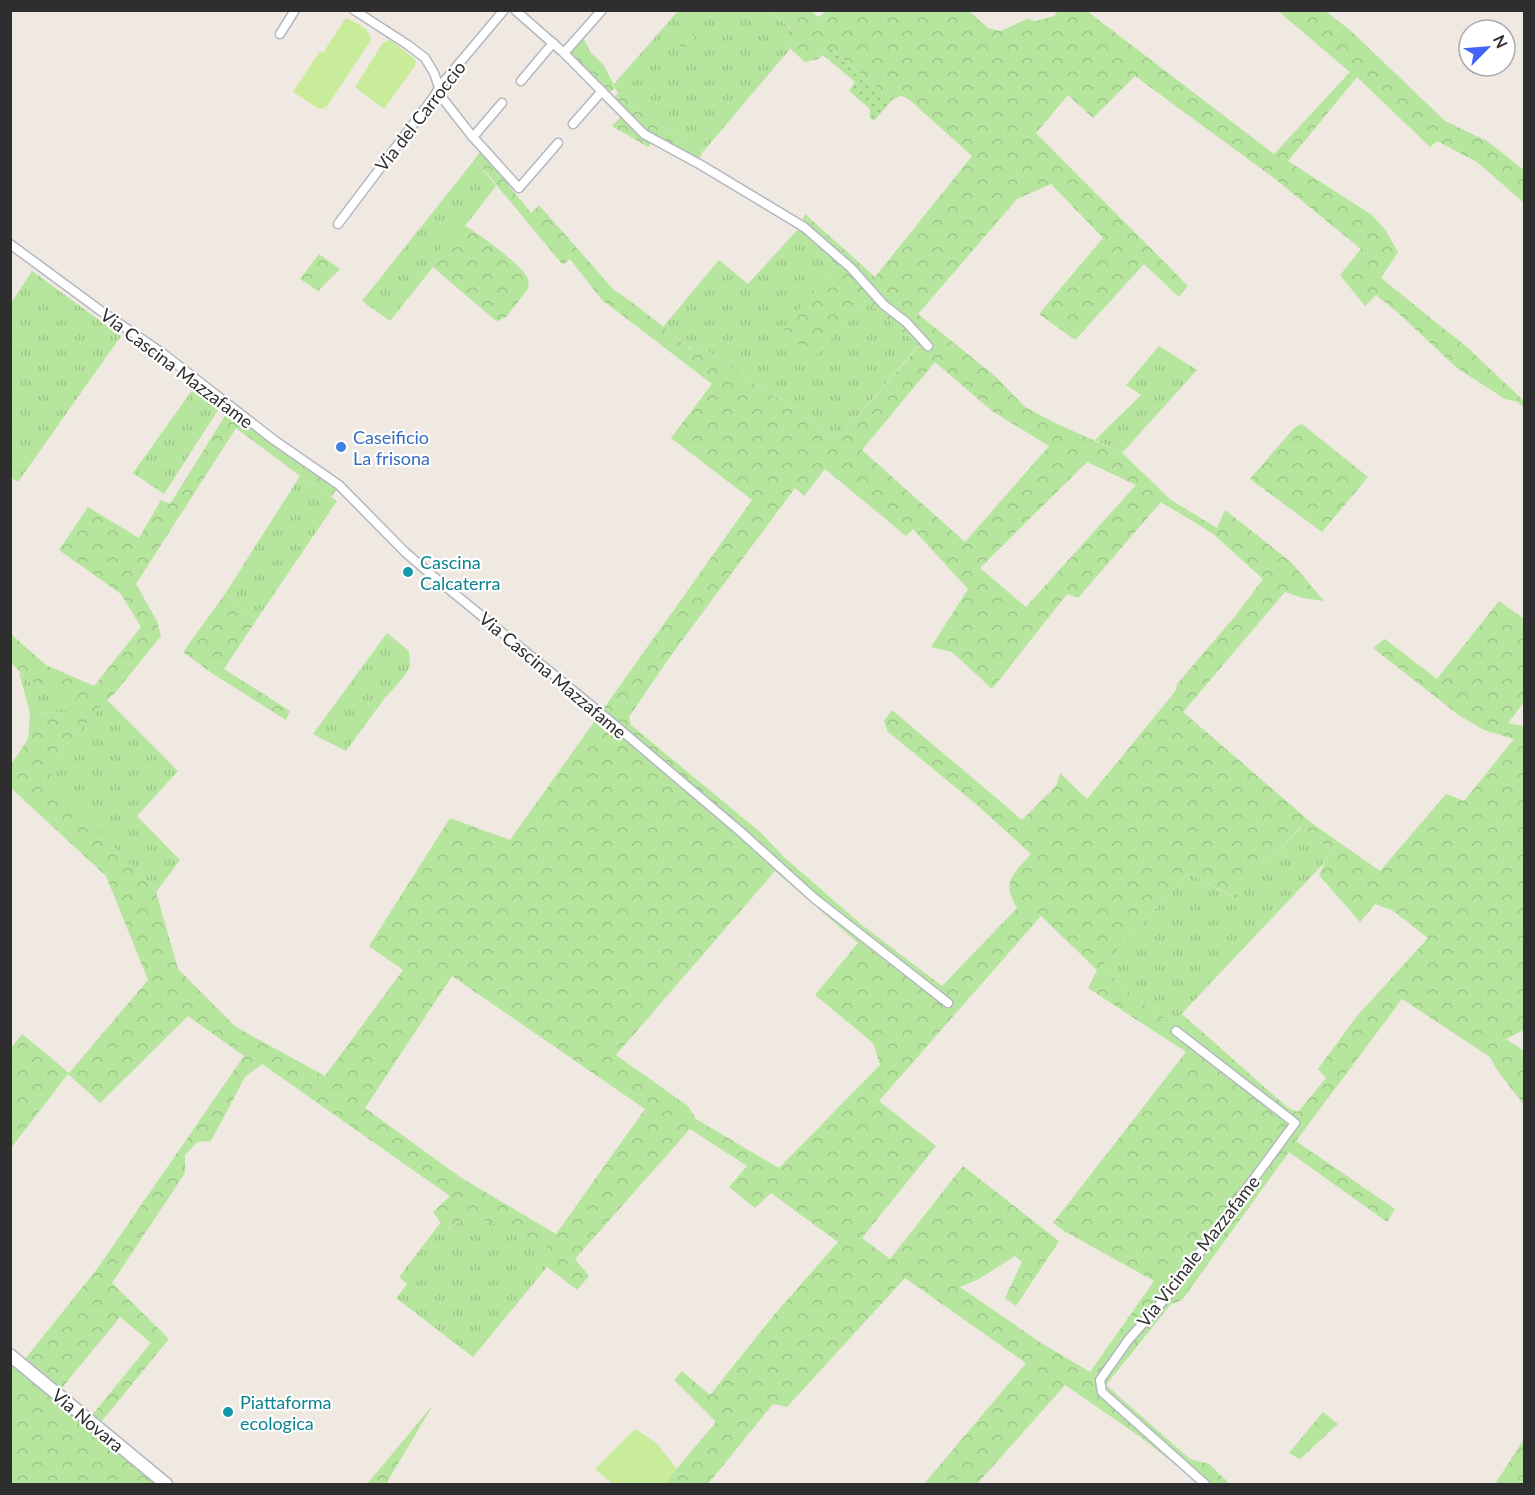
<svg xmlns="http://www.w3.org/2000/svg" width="1535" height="1495" viewBox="0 0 1535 1495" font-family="Lato,sans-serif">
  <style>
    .grass { fill: url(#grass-tufts) }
    .forest { fill: url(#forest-crowns); fill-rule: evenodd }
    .garden { fill: url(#garden-dots) }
    .pitch { fill: #c9ec9a }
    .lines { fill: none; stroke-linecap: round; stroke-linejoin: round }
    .street-casing { stroke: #b4b7c1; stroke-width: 11 }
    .secondary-casing { stroke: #b4b7c1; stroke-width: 15 }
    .street { stroke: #fff; stroke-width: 8 }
    .secondary { stroke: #fff; stroke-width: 12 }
    .shop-dot { fill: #3f7fe0; stroke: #fff; stroke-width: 2 }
    .culture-dot { fill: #0f9aa8; stroke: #fff; stroke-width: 2 }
    .labels { text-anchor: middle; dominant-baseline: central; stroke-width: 4.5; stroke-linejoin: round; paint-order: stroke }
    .street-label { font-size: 18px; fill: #2e2e2e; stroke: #fff }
    .shop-label { font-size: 18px; fill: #366cbe; stroke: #fff; text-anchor: start }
    .culture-label { font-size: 18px; fill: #0d838f; stroke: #fff; text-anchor: start }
  </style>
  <defs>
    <pattern id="grass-tufts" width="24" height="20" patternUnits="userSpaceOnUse" patternTransform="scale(1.5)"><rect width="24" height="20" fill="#b6e59e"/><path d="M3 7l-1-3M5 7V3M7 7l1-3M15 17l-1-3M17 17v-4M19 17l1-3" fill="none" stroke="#9dc588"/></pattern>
    <pattern id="forest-crowns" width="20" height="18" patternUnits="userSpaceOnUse" patternTransform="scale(1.5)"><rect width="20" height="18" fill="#b6e59e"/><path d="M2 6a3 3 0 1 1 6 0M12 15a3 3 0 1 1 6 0" fill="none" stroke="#9dc588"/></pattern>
    <pattern id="garden-dots" width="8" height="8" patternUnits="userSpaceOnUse" patternTransform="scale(1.5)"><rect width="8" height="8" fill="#b6e59e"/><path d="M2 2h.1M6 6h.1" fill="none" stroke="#9dc588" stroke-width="1.8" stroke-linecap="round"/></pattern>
  </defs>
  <rect width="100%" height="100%" fill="#efe9e1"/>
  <g class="grass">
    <polygon points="678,11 770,11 791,29 785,44 790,49 702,153 702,150 699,147 651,120 621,94 618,93 613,85"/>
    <polygon points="475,159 496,186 465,226 460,227 431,263 433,267 390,321 362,301"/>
    <polygon points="799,228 837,266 783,329 813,358 865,300 919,345 837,440 697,344 692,349 663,327 719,260 748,284"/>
    <polygon points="32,271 121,336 18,482 10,477 11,303"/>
    <polygon points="1159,346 1197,370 1122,453 1095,440 1141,395 1126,385"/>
    <polygon points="193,389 220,407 164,494 133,473"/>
    <polygon points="300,476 337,501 257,619 225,594"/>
    <polygon points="387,633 409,651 410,666 403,678 384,699 346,751 313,734"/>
    <polygon points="19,672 29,681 81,701 70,712 30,713"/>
    <polygon points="107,700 178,771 137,816 180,860 156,892 49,778 59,753"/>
    <polygon points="1302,827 1331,850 1325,862 1172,1024 1131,994 1102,966 1189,873 1234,898"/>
    <polygon points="470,1214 549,1247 539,1260 547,1267 473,1357 396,1298 407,1284 399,1277 441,1222 447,1230"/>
  </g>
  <g class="forest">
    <path d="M829,10L969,11L988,28L1001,31L1027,19L1036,21L1054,16L1058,11H1087L1274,154L1350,72L1278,11H1325L1350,30L1445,121L1487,141L1524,170V203L1477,162L1437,141L1430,147L1357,77L1288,161L1372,215L1386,231L1398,252L1381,278L1468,348L1524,401V408L1518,402L1505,399L1457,368L1397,312L1376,295L1365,306L1340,275L1361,249L1275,179L1135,76L1093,118L1068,95L1036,133L1188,286L1179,297L1144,264L1075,340L1039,314L1103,238L1051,184L1017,199L918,314L995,376L1025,407L1055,423L1122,453L1171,500L1217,528L1225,510L1291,562L1324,601L1303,598L1285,592L1183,712L1313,824L1380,871L1446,794L1464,801L1514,739L1484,730L1460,716L1373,648L1385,639L1437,679L1499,601L1524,619V702L1508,723L1524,726V1030L1506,1039L1524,1051V1105L1497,1070L1490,1057L1402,999L1296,1141L1395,1209L1387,1222L1289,1152L1182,1300L1171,1304L1106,1385L1190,1459L1209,1464L1230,1484H1199L1142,1438L1065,1385L977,1484H924L1026,1363L905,1278L787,1407L773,1404L708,1484H664L716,1422L674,1380L682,1371L710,1395L774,1315L838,1242L771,1193L755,1208L729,1187L747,1166L690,1129L575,1259L589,1276L577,1290L538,1260L548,1247L470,1214L446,1230L433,1212L450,1196L262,1064L245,1077L211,1141L197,1142L185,1155V1173L112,1283L169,1339L101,1422L92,1415L151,1343L120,1317L61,1389L25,1359L97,1269L244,1056L188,1016L100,1103L68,1074L11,1148V1048L22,1034L69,1073L148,980L106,876L11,788L10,766L28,739L30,713L70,712L80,701L29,681L11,663V634L46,665L94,686L141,627L121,594L59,550L88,507L139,538L161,500L170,504L228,411L337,489L331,497L300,476L236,428L136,584L157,621L161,636L114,694L107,700L59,753L50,778L156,892L178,969L236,1027L325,1076L403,970L369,946L450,818L510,840L752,500L671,438L712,384L601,299L570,259L563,265L475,159L481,151L531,213L539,205L613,289L637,306L691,349L697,344L837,440L919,346L865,300L813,358L782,329L837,266L799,228L805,214L875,277L972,156L913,103L905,97L900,96L892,100L831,49L818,59L805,62L785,44L783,40L791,28L770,11H811L818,17ZM935,362L992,411L1049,446L965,542L862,450ZM1087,462L1136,485L1026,607L980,568ZM825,469L906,536L913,529L968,589L931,647L952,652L992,689L1067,594L1078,598L1161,502L1212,533L1263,579L1236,615L1177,684L1176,690L1165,704L1087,799L1060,773L1056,786L1022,820L892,710L884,721L888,732L976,804L1031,854C1013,875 1001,881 1017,908L942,986L862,925L785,858L760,832L631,725L629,717L669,658L795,488L804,496ZM1301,827L1331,850L1319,875L1360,922L1375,904L1392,910L1428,938L1357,1016L1318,1069L1326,1078L1298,1112L1288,1108L1182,1014L1172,1024L1131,994L1102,966L1189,873L1235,898ZM775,871L858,943L815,995L873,1043L880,1065L779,1168L696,1119L688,1106L616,1055ZM1041,916L1097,970L1088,988L1186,1052L1053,1223L1064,1231L1154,1281L1090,1372L1041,1343L960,1287L979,1279L1015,1256L1022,1262L1005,1298L1016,1306L1059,1241L963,1166L890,1259L862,1238L936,1146L879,1101ZM452,976L645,1109L556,1234L460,1177L365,1108Z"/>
    <circle cx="685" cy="37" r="10"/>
    <polygon points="582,36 591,53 603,64 613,83 614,89 608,94 571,56 570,52"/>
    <path d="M618,93L621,94L651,120L699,147C703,152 703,157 697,159L656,138L648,147L612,126L626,111L614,98Z"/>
    <path d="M465,226C478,233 518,263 526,275C529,280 529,283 528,289L506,317L498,321L495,320L433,267L431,263L433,258L455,230L460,227Z"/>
    <polygon points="319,254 340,269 318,291 300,279"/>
    <polygon points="1302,424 1368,477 1322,532 1250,479 1294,428"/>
    <polygon points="225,594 257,619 224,669 290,711 286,720 213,674 183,652"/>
    <polygon points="11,1363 157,1484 11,1484"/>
    <polygon points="433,1405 386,1484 367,1484"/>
    <polygon points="1323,1412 1338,1424 1300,1459 1289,1453"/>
    <polygon points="1524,1439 1524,1484 1495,1484"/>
  </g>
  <polygon class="garden" points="831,49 892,100 874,121 870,118 870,109 849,91 855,82 823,55"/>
  <g class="pitch">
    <path d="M346,18C356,23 370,28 371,40L328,105L324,108L319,109L293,92L320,51L323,53Z"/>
    <polygon points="390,40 416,60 415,66 384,109 355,87 383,43"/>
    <polygon points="635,1429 656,1443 677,1469 664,1484 613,1484 595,1469"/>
  </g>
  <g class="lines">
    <defs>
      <g id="street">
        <polyline points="354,10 408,45 425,58 434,73 443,99 472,136 519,188 558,143"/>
        <polyline points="515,10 564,53 644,134 701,165 804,227 851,268 884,305 906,322 928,346"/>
        <polyline points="280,34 295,10"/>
        <polyline points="564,53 602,10"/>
        <polyline points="521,81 553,43"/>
        <polyline points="573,124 602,91"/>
        <polyline points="473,137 502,103"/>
        <polyline points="338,224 433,98 441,85 504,10"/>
        <polyline points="10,244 101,311 165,355 274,440 339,485 405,552 428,572 609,720 741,832 814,898 948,1003"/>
        <polyline points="1176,1031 1295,1123 1170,1293 1129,1339 1100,1380 1102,1392 1205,1484"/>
      </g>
      <polyline id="secondary" points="10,1355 166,1484"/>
    </defs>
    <use href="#street" class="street-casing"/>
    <use href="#secondary" class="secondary-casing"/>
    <use href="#street" class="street"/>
    <use href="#secondary" class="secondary"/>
  </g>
  <circle class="shop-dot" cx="341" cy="447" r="6"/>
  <g class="culture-dot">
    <circle cx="408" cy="572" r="6"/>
    <circle cx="228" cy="1412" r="6"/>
  </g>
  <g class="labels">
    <g class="street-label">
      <text transform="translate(420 116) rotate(-52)">Via del Carroccio</text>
      <text transform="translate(177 368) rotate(37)">Via Cascina Mazzafame</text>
      <text transform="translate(553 675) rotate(40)">Via Cascina Mazzafame</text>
      <text transform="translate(1198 1251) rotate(-52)">Via Vicinale Mazzafame</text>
      <text transform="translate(88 1420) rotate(40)">Via Novara</text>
    </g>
    <g class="shop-label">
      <text x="353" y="437">Caseificio<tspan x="353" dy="21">La frisona</tspan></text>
    </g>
    <g class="culture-label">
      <text x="420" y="562">Cascina<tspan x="420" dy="21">Calcaterra</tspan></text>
      <text x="240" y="1402">Piattaforma<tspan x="240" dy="21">ecologica</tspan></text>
    </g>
  </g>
  <rect width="1535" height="1495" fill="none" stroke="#2e2e2e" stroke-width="24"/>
  <g transform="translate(1487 48) rotate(65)"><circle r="28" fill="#ffffff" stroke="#ababab" stroke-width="1.5"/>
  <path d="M0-4.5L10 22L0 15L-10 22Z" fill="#4264fb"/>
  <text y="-9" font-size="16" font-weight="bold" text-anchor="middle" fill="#2e2e2e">N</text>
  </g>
</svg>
